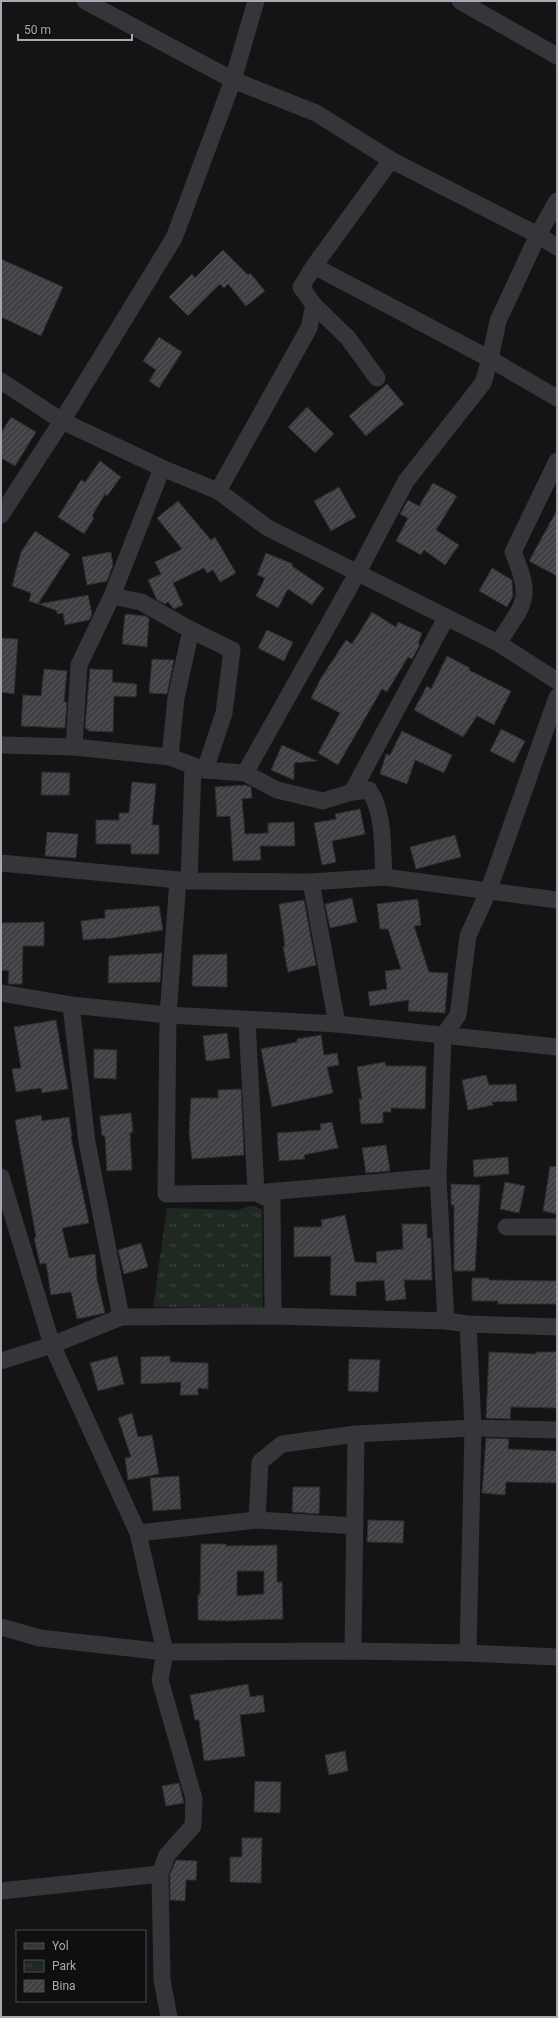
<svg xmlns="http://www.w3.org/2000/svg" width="558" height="2018" viewBox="0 0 558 2018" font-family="Roboto,sans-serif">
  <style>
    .park { fill: url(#park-tufts) }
    .building { fill: url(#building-hatch); stroke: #2e2e31; fill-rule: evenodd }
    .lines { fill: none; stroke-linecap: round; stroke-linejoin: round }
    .minor { stroke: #35353a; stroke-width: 17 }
  </style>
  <defs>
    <pattern id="park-tufts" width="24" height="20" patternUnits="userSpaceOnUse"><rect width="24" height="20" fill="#202822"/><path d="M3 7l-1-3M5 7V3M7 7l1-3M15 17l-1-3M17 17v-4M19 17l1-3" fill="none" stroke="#3e4440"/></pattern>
    <pattern id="building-hatch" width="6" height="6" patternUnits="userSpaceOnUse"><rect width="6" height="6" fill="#414145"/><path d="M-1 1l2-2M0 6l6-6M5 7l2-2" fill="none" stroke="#5a5a5d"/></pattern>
  </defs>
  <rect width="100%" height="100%" fill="#141415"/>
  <polygon class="park" points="249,1206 255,1206 262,1210 263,1309 153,1307 167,1208 238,1210"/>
  <g class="building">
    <polygon points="223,250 248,275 250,273 265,291 246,306 228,284 224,288 220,284 188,316 169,297 192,274 195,278"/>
    <polygon points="1,259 63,287 41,336 1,317"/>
    <polygon points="159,337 182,352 159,388 149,381 156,370 143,361"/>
    <polygon points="387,384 404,404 366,436 349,416"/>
    <polygon points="307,407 334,434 315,453 288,427"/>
    <polygon points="11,417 36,432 15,466 1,458 1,433"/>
    <polygon points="100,461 121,477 107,496 105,494 92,516 94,518 84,534 58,517 81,480 85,482"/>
    <polygon points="433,483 457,496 436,530 459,545 445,565 424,550 421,555 396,541 408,518 400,514 408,500 419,506"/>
    <polygon points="339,487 356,517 331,531 314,501"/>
    <polygon points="178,501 211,540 215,537 236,573 220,582 213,570 207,573 204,568 173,583 183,605 174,609 168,602 165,604 157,600 148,580 161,574 155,562 182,549 157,518"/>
    <polygon points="557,510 557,576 529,561"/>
    <polygon points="35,531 70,554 38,604 29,601 31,593 12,586 21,552"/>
    <polygon points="111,552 113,565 107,581 87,585 82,557"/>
    <polygon points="266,553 293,564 292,566 324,588 312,605 288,589 278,608 256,596 265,578 257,575"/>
    <polygon points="492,568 512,580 513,596 507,607 479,591"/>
    <polygon points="88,595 92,615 89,620 65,625 63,613 57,614 57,611 39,604"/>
    <polygon points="372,612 396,627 398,622 422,633 418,644 420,645 412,659 408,657 387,692 382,689 338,765 318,753 340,713 311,698 321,678 346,640 352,644"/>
    <polygon points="125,614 145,616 149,618 147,647 122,644"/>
    <polygon points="267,630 293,642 284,661 258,648"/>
    <polygon points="1,638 18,639 14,694 1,692"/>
    <polygon points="447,656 470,668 469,670 511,691 494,725 477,716 463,737 414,710 427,686 431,689"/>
    <polygon points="152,659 174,660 167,694 149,693"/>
    <polygon points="44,669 67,671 64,702 67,702 65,728 21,726 23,695 41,696"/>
    <polygon points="90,669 113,670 112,682 137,684 136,697 114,696 113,732 88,731 88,729 85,728"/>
    <polygon points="501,729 525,741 514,763 490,751"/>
    <polygon points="402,731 452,755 444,773 415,760 407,784 380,774 386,754 390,755"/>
    <polygon points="282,745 317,761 294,763 294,780 271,770"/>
    <polygon points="42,772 70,773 69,795 41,795"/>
    <polygon points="132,782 156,784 152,825 159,825 159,854 131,854 131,844 96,844 96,820 119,820 119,813 129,813"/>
    <polygon points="245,785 251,787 252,798 242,799 245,834 268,833 268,823 294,822 295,846 260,846 261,860 233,861 230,816 217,817 215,787"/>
    <polygon points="360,809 365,834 332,841 336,862 322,865 314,823 336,819 335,814"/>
    <polygon points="47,832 78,834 76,858 45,856"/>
    <polygon points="455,835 461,857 416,869 410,847"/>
    <polygon points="352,898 357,922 330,928 325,904"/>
    <polygon points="418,899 421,925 414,926 429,972 448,973 445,1013 408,1011 409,1000 370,1006 368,992 387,989 385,971 401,969 388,929 380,929 377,904"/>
    <polygon points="304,900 316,965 288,972 283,947 285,946 279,904"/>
    <polygon points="159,906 163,930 106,939 106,938 83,940 81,921 105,918 105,910"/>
    <polygon points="44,922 44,946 23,946 22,984 8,984 9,971 1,970 1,923"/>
    <polygon points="162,953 160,982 108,983 109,956"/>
    <polygon points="227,954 227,987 192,986 193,955"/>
    <polygon points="56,1020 68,1089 42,1093 41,1088 16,1092 12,1069 21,1068 14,1027"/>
    <polygon points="227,1033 230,1058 206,1061 203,1036"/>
    <polygon points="321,1035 324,1055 337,1053 339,1065 327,1067 333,1093 272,1107 261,1049 297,1042 297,1039"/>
    <polygon points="94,1049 117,1050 116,1079 94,1078"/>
    <polygon points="385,1062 386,1066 426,1066 425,1109 391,1108 391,1112 383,1112 383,1123 361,1124 359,1099 362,1099 357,1067"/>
    <polygon points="486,1075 489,1085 516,1084 517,1101 492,1102 493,1105 468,1110 462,1080"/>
    <polygon points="241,1089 244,1155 192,1159 189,1132 191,1098 218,1098 218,1090"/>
    <polygon points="131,1113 133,1132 130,1133 132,1170 107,1171 105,1136 102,1136 100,1116"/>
    <polygon points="41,1115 42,1121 69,1117 72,1136 71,1137 89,1223 62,1228 69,1258 95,1254 97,1279 105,1313 77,1319 71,1292 51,1295 46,1263 40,1264 34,1238 36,1237 15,1120"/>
    <polygon points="332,1122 338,1148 304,1155 305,1159 279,1161 277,1133 321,1130 320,1124"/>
    <polygon points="386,1145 390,1171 366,1173 362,1148"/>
    <polygon points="508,1157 509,1174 474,1177 473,1160"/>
    <polygon points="550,1166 557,1167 557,1214 543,1211"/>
    <polygon points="505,1182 525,1186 519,1213 500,1209"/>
    <polygon points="451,1184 480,1185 475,1271 454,1271 454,1205 451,1205"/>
    <polygon points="345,1215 355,1262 377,1263 376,1252 403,1249 402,1224 427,1224 427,1238 431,1238 432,1280 404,1280 406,1299 386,1301 384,1280 356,1282 356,1296 330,1295 331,1256 294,1257 294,1227 322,1227 321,1220"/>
    <polygon points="141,1243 148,1267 124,1274 118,1250"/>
    <polygon points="472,1278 489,1278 489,1280 557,1281 557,1304 498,1304 498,1301 472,1301"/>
    <polygon points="489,1352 536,1354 536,1352 557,1352 557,1408 511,1407 510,1419 486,1418"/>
    <polygon points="117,1356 124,1384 98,1391 90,1363"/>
    <polygon points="170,1356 170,1362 208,1363 208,1389 198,1388 198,1395 180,1395 181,1382 141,1384 141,1357"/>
    <polygon points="349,1359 380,1360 378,1392 348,1391"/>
    <polygon points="132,1413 138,1437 152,1435 159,1474 128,1480 125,1458 131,1457 118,1418"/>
    <polygon points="486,1438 509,1439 508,1449 557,1451 557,1483 506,1482 505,1495 482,1493"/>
    <polygon points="179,1476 181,1509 153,1511 150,1478"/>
    <polygon points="293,1487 320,1487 319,1514 292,1512"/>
    <polygon points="368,1520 404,1521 403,1543 367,1542"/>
    <path d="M201,1544H226V1546L277,1545V1582H282L283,1619L227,1621L198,1620V1595H200ZM237,1571H264V1594L237,1596Z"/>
    <polygon points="248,1684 250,1697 263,1695 265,1712 240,1715 245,1756 204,1761 199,1720 195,1720 190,1695"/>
    <polygon points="345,1751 348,1771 329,1775 325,1755"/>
    <polygon points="255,1781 281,1782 280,1813 254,1812"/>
    <polygon points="179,1783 184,1803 166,1806 162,1786"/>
    <polygon points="242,1838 262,1838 261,1883 230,1882 230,1857 242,1857"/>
    <polygon points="176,1860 197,1861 196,1880 186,1880 185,1901 170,1900 170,1874"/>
  </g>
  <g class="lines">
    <g class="minor">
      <polyline points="85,1 233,80 316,113 391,160 538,235 557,247"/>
      <polyline points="460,1 557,56"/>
      <polyline points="314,266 490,359 557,398"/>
      <polyline points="314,305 348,338 377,378"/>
      <polyline points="1,381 62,421 162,468 218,491 268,528 498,643 557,681"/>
      <polyline points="218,491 309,328 314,305 301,287 314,266 391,160"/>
      <polyline points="1,515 62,421 174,238 233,80 256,1"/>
      <polyline points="112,596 141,602 191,630 232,650 224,713 205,770"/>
      <path d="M498,643C525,602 533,599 513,552L557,461"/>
      <path d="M1,745L74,747L170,757L205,770L245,773L277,790L323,801L352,792L369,790C385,813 382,850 384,877"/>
      <polyline points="74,747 79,665 112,596 162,468"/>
      <polyline points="170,757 176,698 191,630"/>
      <polyline points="245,773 358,572 406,481 483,383 490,359 498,321 538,235 557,201"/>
      <polyline points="352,792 446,618"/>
      <polyline points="1,863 189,881 311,882 384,877 557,900"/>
      <polyline points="178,880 168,1015 166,1194 256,1193 438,1177"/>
      <polyline points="189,881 193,766"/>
      <polyline points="311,882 337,1024"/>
      <polyline points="1,993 71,1005 168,1015 337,1024 557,1047"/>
      <polyline points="71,1005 87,1142 121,1317"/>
      <polyline points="247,1020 256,1193 272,1200 273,1316"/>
      <polyline points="1,1177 52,1345 138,1533 165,1652 160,1680 194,1799 193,1826 167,1855 160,1874 162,1980 169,2017"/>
      <polyline points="506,1227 557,1227"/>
      <polyline points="446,1321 438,1177 443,1036 458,1015 468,936 488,892 557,697"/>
      <polyline points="1,1361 52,1345 121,1317 273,1316 446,1321 468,1324 557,1327"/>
      <polyline points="257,1520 260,1462 282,1444 356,1434 473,1428 557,1430"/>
      <polyline points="138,1533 257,1520 355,1526"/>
      <polyline points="1,1627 40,1638 165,1652 353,1651 468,1653 557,1657"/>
      <polyline points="353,1651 356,1434"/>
      <polyline points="468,1653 473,1428 468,1324"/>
      <polyline points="1,1891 160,1874"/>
    </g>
  </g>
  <rect width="558" height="2018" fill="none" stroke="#a7aab4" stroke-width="4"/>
  <rect x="16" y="1930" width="130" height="72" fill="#0f0f10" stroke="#4c4d52"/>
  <rect x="24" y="1943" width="20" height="6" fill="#35353a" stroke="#4c4d52"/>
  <text x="52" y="1950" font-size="12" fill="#a7aab4">Yol</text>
  <rect x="24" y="1960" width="20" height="12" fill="url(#park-tufts)" stroke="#4c4d52"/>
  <text x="52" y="1970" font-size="12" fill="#a7aab4">Park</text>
  <rect x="24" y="1980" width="20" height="12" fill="url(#building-hatch)" stroke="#4c4d52"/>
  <text x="52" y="1990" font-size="12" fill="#a7aab4">Bina</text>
  <path d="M18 34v6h114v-6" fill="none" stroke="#a7aab4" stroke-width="2"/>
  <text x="24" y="34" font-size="12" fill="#a7aab4" stroke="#0f0f10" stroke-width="3" paint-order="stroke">50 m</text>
</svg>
